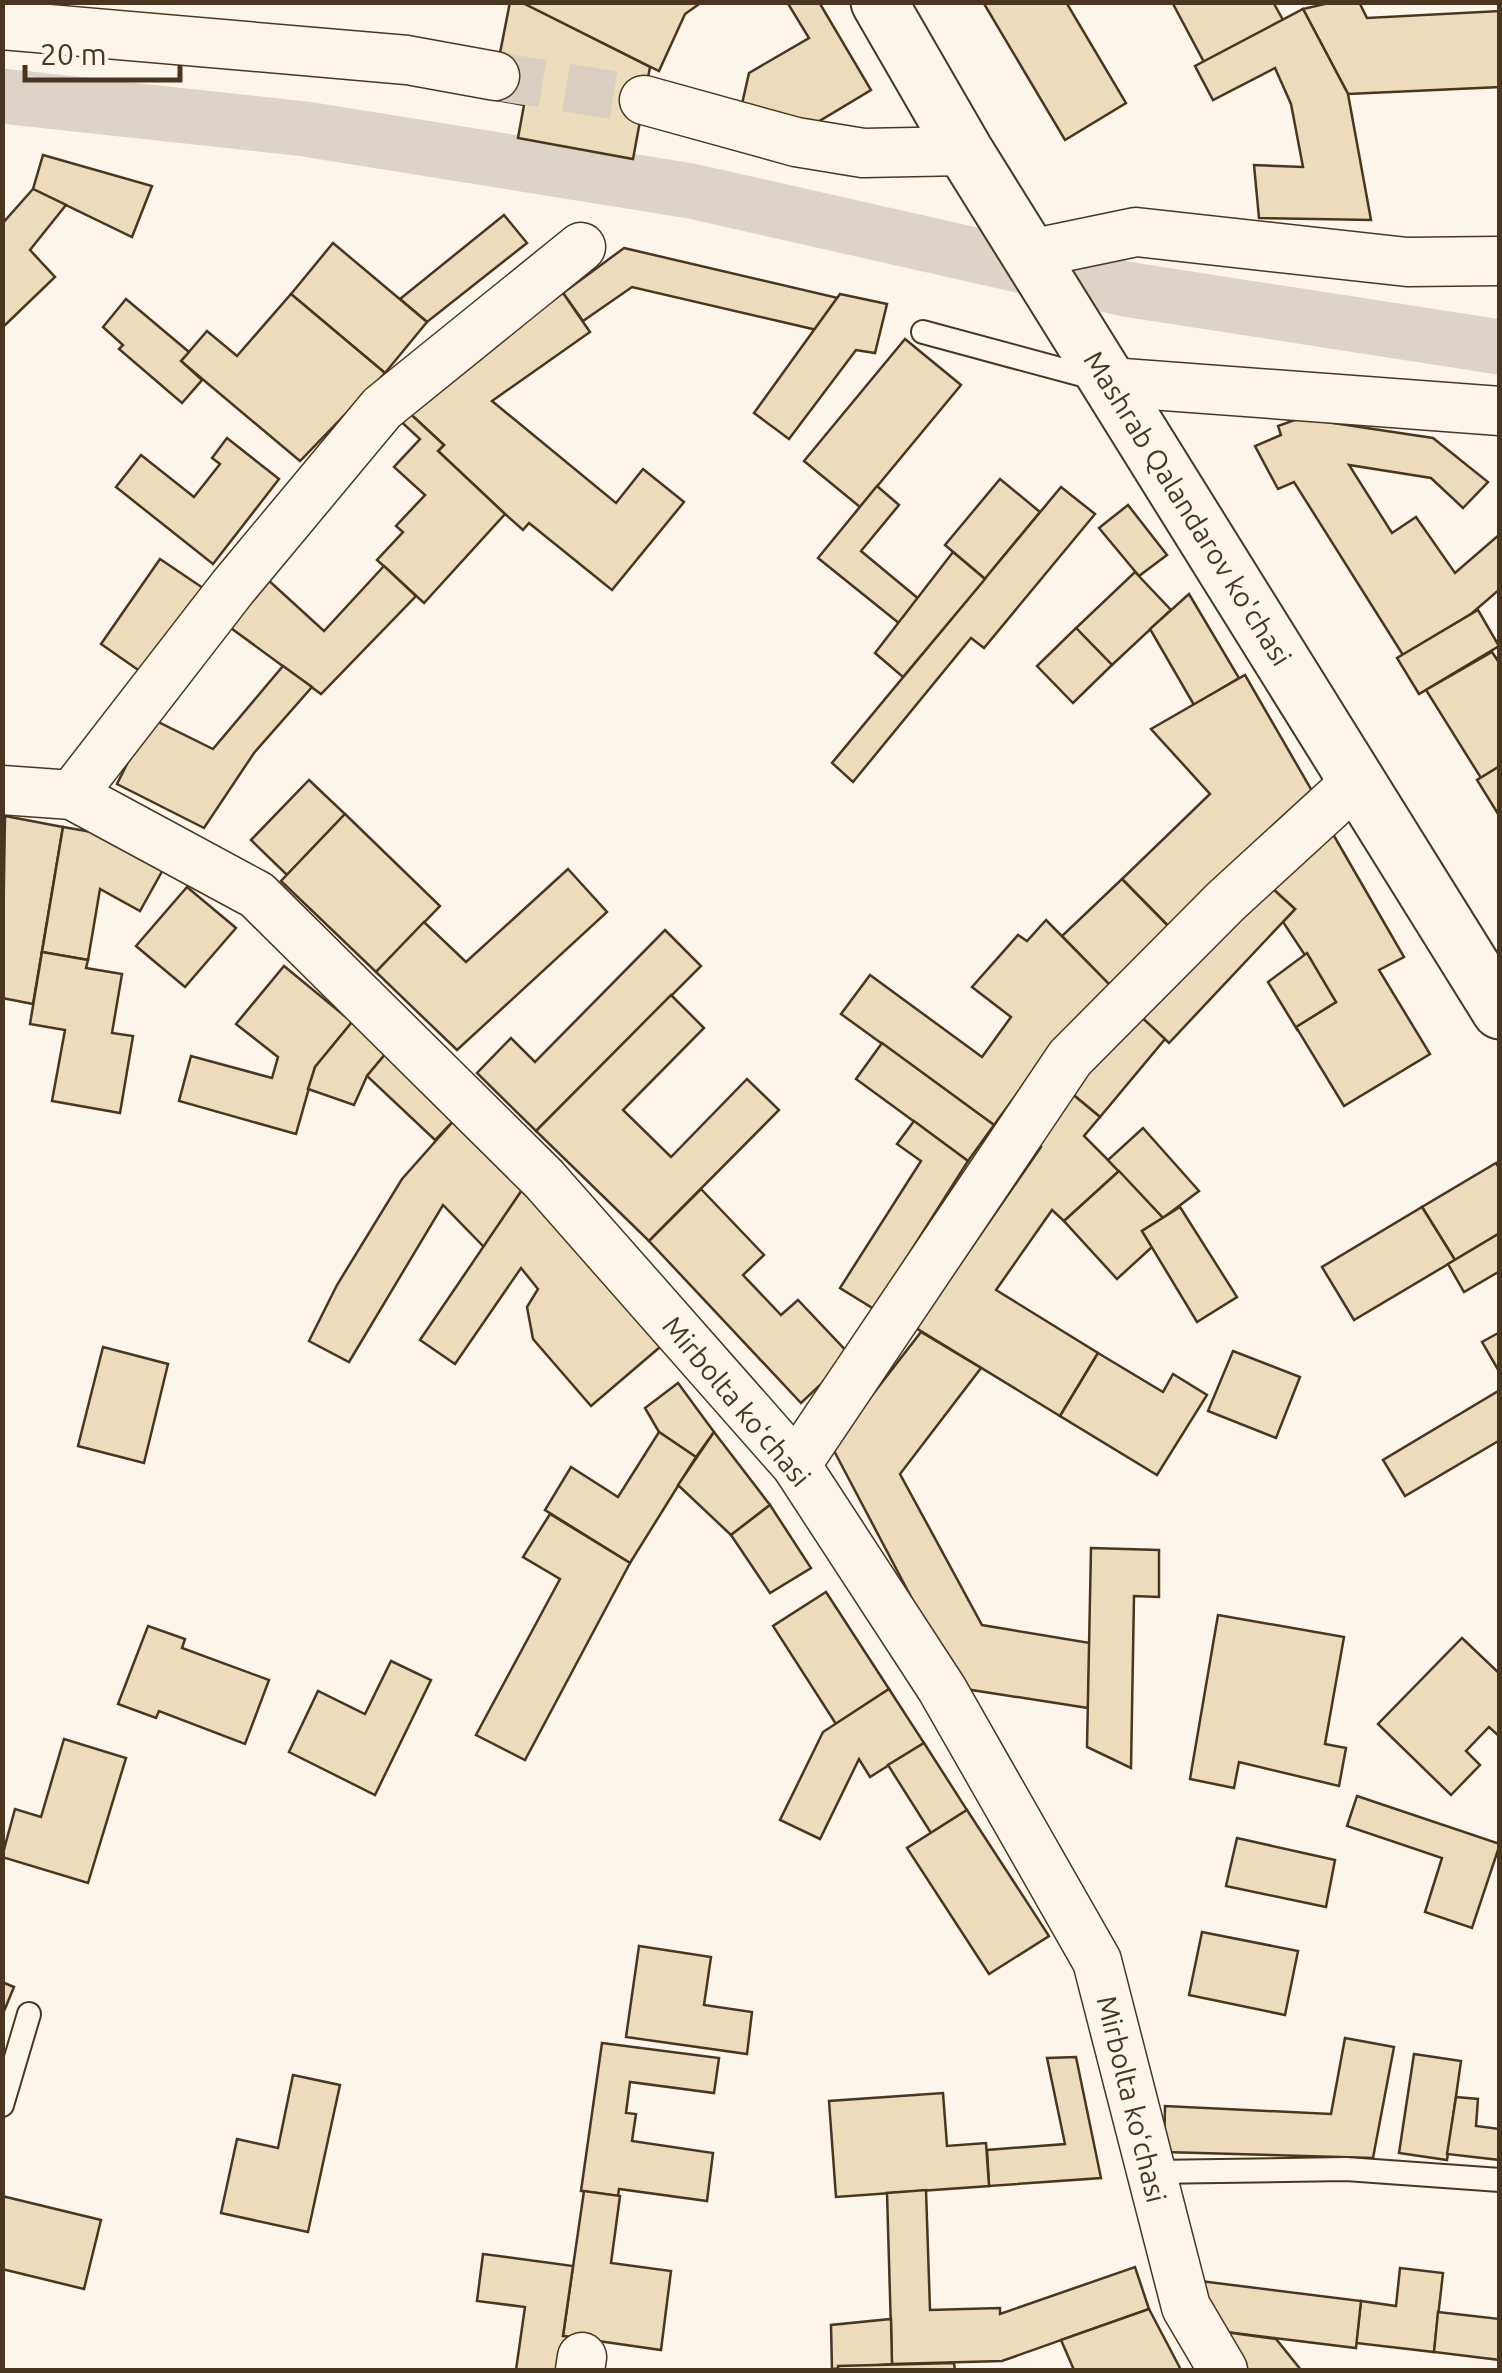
<svg xmlns="http://www.w3.org/2000/svg" width="1502" height="2373" viewBox="0 0 1502 2373" font-family="Ubuntu,sans-serif">
  <style>
    .lines { fill: none; stroke-linecap: round; stroke-linejoin: round }
    .canal { stroke: #dcd4c6; stroke-width: 55 }
    .building { fill: #ecdcbc; stroke: #4a3520; stroke-width: 2.5 }
    .street-tunnel { stroke: #d8cfc1; stroke-width: 48; stroke-dasharray: 48 24; stroke-linecap: butt }
    .lane-casing { stroke: #4a3520; stroke-width: 26 }
    .street-casing { stroke: #4a3520; stroke-width: 51 }
    .secondary-casing { stroke: #4a3520; stroke-width: 59 }
    .lane { stroke: #fbf6e9; stroke-width: 22 }
    .street { stroke: #fbf6e9; stroke-width: 48 }
    .secondary { stroke: #fbf6e9; stroke-width: 55 }
    .labels { text-anchor: middle; dominant-baseline: central; stroke-width: 8; stroke-linejoin: round; paint-order: stroke }
    .street-label { font-size: 28px; fill: #4a3520; stroke: #fbf6e9 }
  </style>
  <rect width="100%" height="100%" fill="#fbf6e9"/>
  <g class="lines">
    <polyline class="canal" points="2,96 305,129 691,191 1125,289 1500,347"/>
  </g>
  <g class="building">
    <polygon points="510,2 521,2 650,67 633,159 518,138 524,105 491,99"/>
    <polygon points="521,2 702,2 685,14 659,71"/>
    <polygon points="787,2 819,2 871,90 806,129 742,104 749,73 809,38"/>
    <polygon points="983,2 1066,2 1126,103 1065,140"/>
    <polygon points="1172,2 1273,2 1283,20 1204,62"/>
    <polygon points="1333,2 1359,2 1367,18 1500,11 1500,87 1348,94 1303,9"/>
    <polygon points="1303,9 1348,94 1371,220 1259,218 1254,165 1303,167 1291,104 1275,68 1213,100 1195,66"/>
    <polygon points="43,155 152,186 132,237 33,189"/>
    <polygon points="33,189 66,205 30,250 55,277 2,328 2,224"/>
    <polygon points="504,215 527,243 427,322 400,299"/>
    <polygon points="333,243 427,322 385,373 291,294"/>
    <polygon points="624,248 838,298 817,330 632,287 583,321 563,293"/>
    <polygon points="563,293 590,332 492,401 616,503 643,469 684,502 612,590 529,523 523,530 505,514 438,451 444,445 404,408"/>
    <polygon points="291,294 385,373 300,461 181,361 207,331 237,356"/>
    <polygon points="840,294 887,304 875,353 856,350 789,439 754,413"/>
    <polygon points="126,299 189,352 181,361 202,380 182,403 119,349 123,345 103,327"/>
    <polygon points="905,339 961,385 860,507 804,461"/>
    <polygon points="404,408 444,445 438,451 505,514 424,603 377,560 403,532 396,526 425,495 394,467 420,439 396,417"/>
    <polygon points="1300,418 1433,438 1488,482 1463,508 1431,478 1349,465 1392,533 1416,517 1455,573 1500,534 1500,589 1471,614 1403,655 1294,482 1278,489 1255,446 1281,435 1278,426"/>
    <polygon points="227,438 279,479 213,564 116,487 141,455 194,497 220,464 212,458"/>
    <polygon points="1000,479 1040,512 985,579 945,545"/>
    <polygon points="877,486 899,505 861,551 920,600 900,624 818,558"/>
    <polygon points="1061,487 1095,514 984,648 971,638 853,782 832,763"/>
    <polygon points="1128,505 1167,555 1139,576 1099,528"/>
    <polygon points="953,552 985,579 903,677 875,653"/>
    <polygon points="160,559 203,588 144,674 101,644"/>
    <polygon points="384,566 416,596 321,694 224,623 266,578 324,631"/>
    <polygon points="1135,572 1171,610 1112,665 1076,628"/>
    <polygon points="1189,594 1239,678 1194,705 1150,629"/>
    <polygon points="1478,610 1499,646 1419,694 1397,658"/>
    <polygon points="1076,628 1112,665 1073,703 1037,666"/>
    <polygon points="1492,652 1500,664 1500,766 1481,778 1426,690"/>
    <polygon points="283,666 312,687 254,753 204,828 117,784 150,718 213,749"/>
    <polygon points="1245,675 1319,803 1177,935 1122,879 1210,794 1151,729"/>
    <polygon points="1500,766 1500,817 1477,780"/>
    <polygon points="309,780 345,814 287,875 251,840"/>
    <polygon points="345,814 440,906 376,972 281,881"/>
    <polygon points="5,816 63,827 33,1004 2,998"/>
    <polygon points="1326,822 1404,957 1379,970 1430,1054 1344,1106 1296,1027 1336,1002 1283,922 1295,909 1261,878"/>
    <polygon points="63,827 109,835 165,866 140,911 100,889 88,960 42,952"/>
    <polygon points="568,869 607,912 457,1050 376,972 424,922 466,962"/>
    <polygon points="1261,878 1295,909 1169,1043 1136,1012"/>
    <polygon points="1122,879 1177,935 1117,993 1062,936"/>
    <polygon points="187,887 236,928 185,987 136,946"/>
    <polygon points="1046,920 1111,986 1045,1055 994,1125 841,1014 870,975 982,1057 1011,1017 972,987 1018,935 1027,941"/>
    <polygon points="665,930 701,966 536,1131 477,1073 511,1038 535,1062"/>
    <polygon points="42,952 88,960 86,968 122,974 112,1033 133,1036 120,1113 52,1101 65,1030 30,1024"/>
    <polygon points="1307,953 1336,1002 1296,1027 1298,1031 1268,982"/>
    <polygon points="284,966 352,1022 315,1067 296,1134 179,1101 191,1056 272,1078 278,1057 236,1024"/>
    <polygon points="671,995 704,1028 623,1110 671,1157 747,1079 779,1110 649,1241 536,1131"/>
    <polygon points="1136,1012 1165,1039 1100,1117 1070,1092"/>
    <polygon points="352,1022 387,1052 367,1076 354,1105 308,1089 315,1067"/>
    <polygon points="882,1043 994,1125 968,1161 856,1079"/>
    <polygon points="387,1052 457,1117 435,1140 367,1076"/>
    <polygon points="1070,1092 1100,1117 1084,1136 1119,1171 1064,1221 1052,1210 996,1290 1098,1353 1060,1416 916,1328 1041,1147 1031,1138"/>
    <polygon points="457,1117 524,1187 484,1247 443,1205 349,1362 309,1341 337,1285 402,1179"/>
    <polygon points="914,1121 968,1161 874,1309 840,1288 921,1161 897,1144"/>
    <polygon points="1143,1128 1199,1191 1163,1218 1108,1160"/>
    <polygon points="1496,1163 1500,1170 1500,1233 1455,1260 1422,1207"/>
    <polygon points="1119,1171 1163,1218 1142,1231 1152,1247 1117,1279 1064,1221"/>
    <polygon points="524,1187 660,1347 591,1406 533,1339 527,1307 538,1289 521,1268 455,1364 420,1340"/>
    <polygon points="701,1189 764,1255 743,1275 781,1315 798,1300 851,1356 801,1403 649,1241"/>
    <polygon points="1180,1207 1237,1297 1197,1322 1142,1231"/>
    <polygon points="1422,1207 1455,1260 1354,1320 1322,1267"/>
    <polygon points="1500,1233 1500,1271 1464,1292 1448,1264"/>
    <polygon points="921,1332 981,1368 900,1474 982,1625 1090,1643 1088,1708 959,1688 832,1447"/>
    <polygon points="1500,1332 1500,1373 1482,1342"/>
    <polygon points="103,1347 168,1364 144,1463 78,1446"/>
    <polygon points="1233,1351 1300,1377 1276,1438 1208,1411"/>
    <polygon points="1098,1353 1163,1392 1173,1374 1207,1395 1157,1475 1060,1416"/>
    <polygon points="678,1383 714,1432 696,1457 659,1432 645,1408"/>
    <polygon points="1500,1390 1500,1440 1405,1496 1383,1460"/>
    <polygon points="659,1432 696,1457 630,1563 545,1510 571,1467 618,1497"/>
    <polygon points="714,1432 770,1505 731,1535 678,1485"/>
    <polygon points="770,1505 811,1568 770,1593 731,1535"/>
    <polygon points="550,1514 630,1563 525,1760 476,1735 560,1579 523,1557"/>
    <polygon points="1091,1548 1159,1550 1159,1597 1134,1596 1131,1768 1087,1747"/>
    <polygon points="826,1592 889,1689 836,1724 773,1626"/>
    <polygon points="1218,1615 1344,1637 1325,1744 1346,1748 1339,1786 1239,1762 1234,1788 1190,1779"/>
    <polygon points="148,1626 185,1639 182,1648 269,1680 245,1744 159,1711 156,1718 118,1704"/>
    <polygon points="1462,1638 1500,1674 1500,1737 1489,1727 1466,1751 1480,1765 1451,1795 1378,1724"/>
    <polygon points="391,1661 431,1680 375,1795 289,1752 318,1691 365,1714"/>
    <polygon points="889,1689 924,1743 870,1777 859,1759 820,1839 780,1820 823,1732"/>
    <polygon points="64,1739 126,1758 88,1883 2,1857 15,1809 41,1817"/>
    <polygon points="924,1743 967,1810 931,1833 888,1765"/>
    <polygon points="1357,1796 1500,1844 1472,1928 1425,1912 1442,1858 1347,1826"/>
    <polygon points="967,1810 1049,1936 989,1974 907,1848"/>
    <polygon points="1237,1838 1335,1860 1326,1907 1226,1886"/>
    <polygon points="1202,1932 1298,1951 1285,2015 1189,1995"/>
    <polygon points="639,1946 711,1957 704,2005 752,2012 747,2054 626,2037"/>
    <polygon points="2,1982 14,1987 2,2016"/>
    <polygon points="1345,2038 1394,2047 1373,2158 1164,2152 1165,2106 1331,2114"/>
    <polygon points="602,2043 719,2058 714,2093 630,2082 626,2113 636,2114 632,2141 713,2153 707,2201 619,2189 618,2196 581,2191"/>
    <polygon points="1414,2054 1461,2061 1447,2160 1399,2153"/>
    <polygon points="1076,2057 1101,2178 989,2186 987,2150 1065,2144 1047,2058"/>
    <polygon points="293,2075 340,2085 308,2232 221,2213 237,2139 278,2148"/>
    <polygon points="943,2093 947,2146 986,2143 989,2186 836,2197 829,2101"/>
    <polygon points="1456,2097 1478,2099 1476,2126 1500,2129 1500,2160 1447,2154"/>
    <polygon points="926,2190 930,2310 1000,2308 1000,2314 1135,2267 1149,2309 1002,2361 892,2364 887,2193"/>
    <polygon points="584,2191 620,2196 611,2263 671,2271 661,2350 563,2336"/>
    <polygon points="2,2196 101,2220 84,2289 2,2269"/>
    <polygon points="483,2254 573,2266 563,2336 570,2337 565,2370 516,2370 525,2307 477,2301"/>
    <polygon points="1400,2268 1443,2273 1434,2352 1356,2343 1361,2301 1396,2306"/>
    <polygon points="1200,2281 1361,2301 1356,2348 1210,2330"/>
    <polygon points="1149,2309 1181,2370 1074,2370 1061,2340"/>
    <polygon points="1438,2312 1500,2319 1500,2360 1434,2352"/>
    <polygon points="891,2319 892,2364 832,2369 831,2325"/>
    <polygon points="1210,2330 1276,2339 1301,2370 1244,2370"/>
    <polygon points="954,2363 955,2370 838,2370 838,2366"/>
  </g>
  <g class="lines">
    <polyline class="street-tunnel" points="495,76 644,100"/>
    <defs>
      <g id="lane">
        <polyline points="923,332 1097,379"/>
        <polyline points="2,2105 29,2014"/>
        <polyline points="1151,2172 1346,2169 1500,2180"/>
      </g>
      <g id="street">
        <polyline points="2,25 407,60 495,76"/>
        <polyline points="644,100 796,142 863,153 965,151"/>
        <polyline points="1030,254 1136,232 1407,262 1500,261"/>
        <polyline points="1110,382 1500,411"/>
        <polyline points="2,790 72,795 257,895 544,1179 796,1465 942,1689 1097,1961 1186,2307 1223,2370"/>
        <polyline points="72,795 233,587 382,408 581,247"/>
        <polyline points="796,1465 1070,1058 1226,901 1357,781"/>
        <polyline points="580,2370 582,2357"/>
      </g>
      <polyline id="secondary" points="879,2 965,151 1500,1011"/>
    </defs>
    <use href="#lane" class="lane-casing"/>
    <use href="#street" class="street-casing"/>
    <use href="#secondary" class="secondary-casing"/>
    <use href="#lane" class="lane"/>
    <use href="#street" class="street"/>
    <use href="#secondary" class="secondary"/>
  </g>
  <g class="labels">
    <g class="street-label">
      <text transform="translate(1188 508) rotate(58)">Mashrab Qalandarov ko'chasi</text>
      <text transform="translate(737 1401) rotate(50)">Mirbolta koʻchasi</text>
      <text transform="translate(1132 2099) rotate(76)">Mirbolta koʻchasi</text>
    </g>
  </g>
  <rect width="1502" height="2373" fill="none" stroke="#4a3520" stroke-width="10"/>
  <path d="M25 65v15h155v-15" fill="none" stroke="#4a3520" stroke-width="5"/>
  <text x="40" y="65" font-size="30" fill="#4a3520" stroke="#fbf6e9" stroke-width="8" paint-order="stroke">20 m</text>
</svg>
